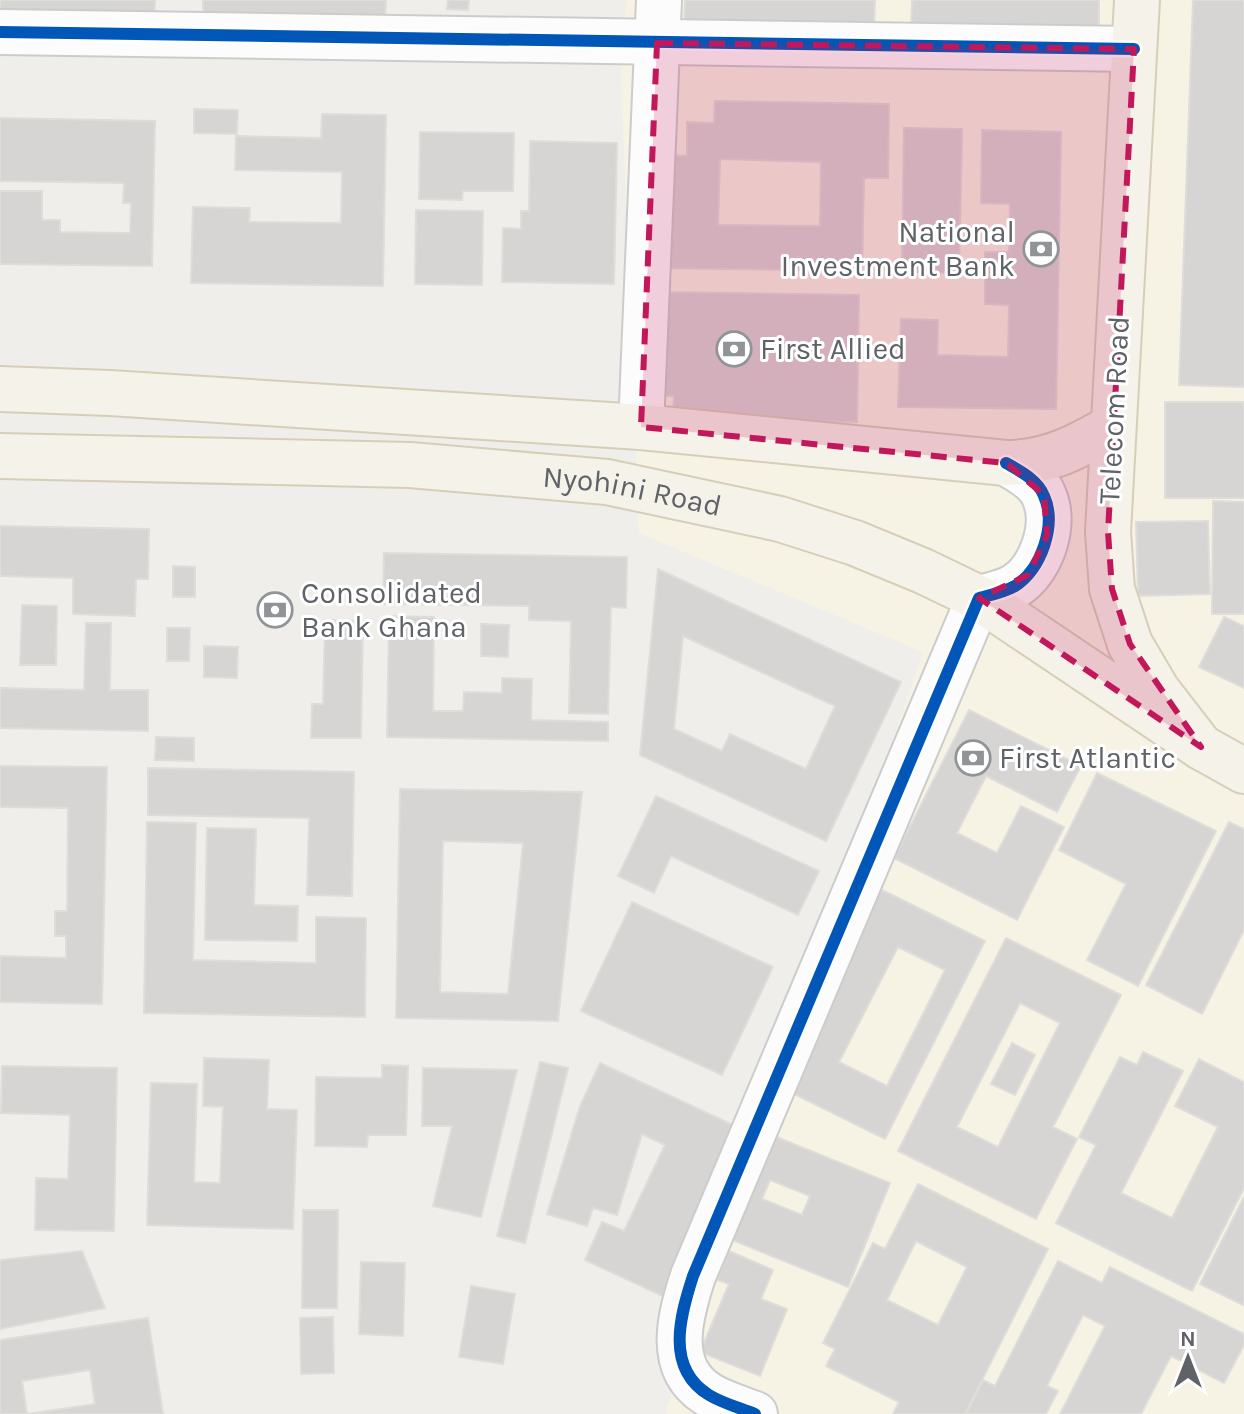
<svg xmlns="http://www.w3.org/2000/svg" width="1244" height="1414" viewBox="0 0 1244 1414" font-family="Karla,sans-serif">
  <style>
    .commercial { fill: #f7f3e4 }
    .building { fill: #d6d5d3; stroke: #deddd9; stroke-width: 2; fill-rule: evenodd }
    .lines { fill: none; stroke-linecap: round; stroke-linejoin: round }
    .minor-casing { stroke: #cbcccc; stroke-width: 48 }
    .major-casing { stroke: #d7ceb8; stroke-width: 48 }
    .minor { stroke: #fdfcfc; stroke-width: 44 }
    .major { stroke: #f4f2e9; stroke-width: 44 }
    .cycleway-casing { stroke: #fff; stroke-width: 17 }
    .cycleway { stroke: #0057b8; stroke-width: 12 }
    .marked { fill: #c2185b; fill-opacity: 0.2; stroke: #c2185b; stroke-width: 6; stroke-dasharray: 16 10; stroke-linejoin: round }
    .labels { text-anchor: middle; dominant-baseline: central; stroke-width: 6; stroke-linejoin: round; paint-order: stroke }
    .poi-label { font-size: 30px; fill: #5f6368; stroke: #fff; text-anchor: start }
    .street-label { font-size: 30px; fill: #5f6368; stroke: #fff }
  </style>
  <rect width="100%" height="100%" fill="#efeeea"/>
  <polygon class="commercial" points="626,0 1244,0 1244,1414 665,1414 923,652 639,533 621,77"/>
  <g class="building">
    <polygon points="0,0 155,0 154,20 0,17"/>
    <polygon points="203,0 386,0 385,18 203,15"/>
    <polygon points="448,0 469,0 468,10 447,9"/>
    <polygon points="685,0 875,0 874,30 684,26"/>
    <polygon points="912,0 1099,0 1099,31 911,28"/>
    <polygon points="1193,0 1244,0 1244,387 1179,385"/>
    <path d="M715,101L889,104L888,178H864L862,271L659,268L661,155L687,156V122L714,123ZM720,159L821,162L820,226L718,225Z"/>
    <polygon points="194,109 238,110 237,134 194,133"/>
    <polygon points="322,114 386,115 383,286 191,283 193,207 250,208 249,222 341,223 342,172 235,170 236,136 321,138"/>
    <polygon points="0,118 155,121 152,266 0,264 0,191 42,191 42,220 60,220 60,232 130,233 131,203 123,203 124,183 0,181"/>
    <polygon points="904,128 962,129 959,273 902,272"/>
    <polygon points="982,130 1061,132 1056,409 898,407 901,319 938,320 937,355 1008,357 1009,305 985,304 985,252 1009,252 1010,204 981,203"/>
    <polygon points="420,132 514,133 513,191 463,191 462,200 419,199"/>
    <polygon points="530,141 617,143 614,284 502,282 503,228 521,229 521,211 529,211"/>
    <polygon points="416,210 483,211 482,285 415,284"/>
    <polygon points="659,292 859,295 857,422 673,419 674,396 657,396"/>
    <rect x="1165" y="402" width="79" height="96"/>
    <polygon points="1213,501 1244,502 1244,614 1212,614"/>
    <polygon points="1208,521 1210,594 1138,596 1136,522"/>
    <polygon points="0,526 149,529 148,579 136,579 135,616 73,614 73,578 0,576"/>
    <polygon points="384,553 627,557 626,608 611,607 608,714 569,713 571,621 529,620 529,606 383,604"/>
    <polygon points="173,566 195,567 195,597 173,597"/>
    <path d="M658,569L901,682L826,841L640,755ZM683,636L835,706L806,769L730,734L722,751L674,729Z"/>
    <polygon points="22,605 57,606 56,665 20,665"/>
    <polygon points="389,616 434,617 433,711 463,711 464,692 502,693 502,678 532,679 531,720 608,722 608,741 387,737"/>
    <polygon points="1224,617 1244,626 1244,688 1199,667"/>
    <polygon points="325,620 363,621 361,738 311,738 312,704 323,704"/>
    <polygon points="86,623 111,623 110,690 148,690 148,731 0,728 0,688 84,690"/>
    <polygon points="481,624 509,625 508,657 481,656"/>
    <polygon points="167,628 190,628 189,661 167,661"/>
    <polygon points="204,646 238,647 237,678 204,677"/>
    <polygon points="969,710 1081,766 1057,812 986,776 957,833 997,853 1021,806 1064,827 1017,920 894,858"/>
    <polygon points="156,737 194,738 194,761 155,760"/>
    <polygon points="0,766 107,767 102,1004 0,1002 0,956 66,958 66,936 55,936 55,911 67,911 68,808 0,807"/>
    <polygon points="148,768 354,772 352,896 307,895 309,818 148,815"/>
    <polygon points="1097,773 1216,831 1138,986 1087,960 1126,884 1059,850"/>
    <path d="M400,789L582,792L558,1021L396,1018ZM443,841L523,843L508,994L440,992Z"/>
    <polygon points="656,796 819,871 798,915 671,856 654,893 618,876"/>
    <polygon points="147,822 196,823 193,960 316,963 316,917 366,918 365,1017 144,1013"/>
    <polygon points="1229,822 1244,829 1244,930 1202,1014 1146,985"/>
    <polygon points="207,828 256,829 254,905 298,906 297,941 205,940"/>
    <path d="M878,888L985,941L885,1139L778,1086ZM898,947L945,970L887,1086L839,1062Z"/>
    <polygon points="632,902 773,967 722,1075 581,1011"/>
    <path d="M1006,938L1121,995L1053,1127L1077,1139L1036,1219L898,1151ZM1020,1003L1060,1023L998,1147L957,1127Z"/>
    <polygon points="1012,1043 1035,1055 1015,1095 991,1084"/>
    <polygon points="1143,1052 1183,1071 1121,1193 1172,1218 1218,1127 1175,1106 1199,1059 1244,1082 1244,1188 1192,1291 1056,1223 1096,1145 1079,1137 1120,1057 1137,1065"/>
    <polygon points="204,1058 269,1060 267,1109 297,1110 293,1229 147,1225 151,1083 197,1084 194,1182 220,1183 223,1107 203,1106"/>
    <polygon points="540,1062 568,1068 525,1243 497,1236"/>
    <polygon points="600,1063 748,1132 669,1299 585,1260 602,1222 624,1231 665,1145 642,1134 617,1215 593,1208 587,1226 547,1214 580,1106"/>
    <polygon points="382,1065 408,1066 406,1135 368,1135 367,1147 315,1146 316,1077 382,1078"/>
    <polygon points="2,1066 117,1068 114,1231 35,1230 36,1178 68,1179 70,1115 1,1113"/>
    <polygon points="423,1068 517,1070 481,1217 433,1206 452,1126 422,1126"/>
    <path d="M774,1136L890,1183L848,1287L732,1240ZM770,1180L810,1196L802,1215L762,1199Z"/>
    <path d="M918,1184L1048,1249L965,1414H893L899,1402L826,1366L835,1349L823,1343L873,1243L885,1249ZM916,1241L967,1267L938,1325L887,1300Z"/>
    <polygon points="1244,1197 1244,1304 1243,1305 1200,1284"/>
    <polygon points="303,1210 338,1210 337,1308 302,1308"/>
    <polygon points="82,1251 105,1308 0,1329 0,1260"/>
    <polygon points="729,1251 773,1270 761,1299 787,1309 760,1376 700,1352 729,1284 717,1280"/>
    <polygon points="1058,1261 1102,1283 1110,1267 1244,1334 1244,1345 1224,1383 1171,1356 1141,1414 1060,1414 1105,1326 1083,1315 1047,1386 1058,1391 1046,1414 966,1414 983,1380 995,1386"/>
    <polygon points="361,1262 405,1263 403,1336 359,1334"/>
    <polygon points="471,1286 515,1294 503,1364 459,1357"/>
    <polygon points="333,1317 334,1373 301,1374 300,1318"/>
    <path d="M148,1318L163,1414H0V1340ZM90,1370L95,1404L27,1414L22,1381Z"/>
  </g>
  <g class="lines">
    <defs>
      <g id="minor">
        <polyline points="0,32 1134,49"/>
        <polyline points="641,427 659,0"/>
        <path d="M755,1414C740,1408 722,1403 709,1395C665,1368 680,1316 693,1276L979,598C991,595 1005,592 1015,586C1041,570 1057,525 1044,496C1038,480 1020,471 1006,463"/>
      </g>
      <g id="major">
        <polyline points="1137,0 1108,532 1112,589 1130,644 1157,690 1201,747 1244,771"/>
        <path d="M0,389L110,393L641,427L1006,463C1048,463 1077,447 1112,427"/>
        <path id="s1" d="M0,456L410,465L607,482L780,519L855,543L923,571L979,598L1201,747"/>
      </g>
    </defs>
    <use href="#minor" class="minor-casing"/>
    <use href="#major" class="major-casing"/>
    <use href="#minor" class="minor"/>
    <use href="#major" class="major"/>
    <defs>
      <g id="cycleway">
        <polyline points="0,32 1134,49"/>
        <path d="M755,1414C740,1408 722,1403 709,1395C665,1368 680,1316 693,1276L979,598C991,595 1005,592 1015,586C1041,570 1057,525 1044,496C1038,480 1020,471 1006,463"/>
      </g>
    </defs>
    <use href="#cycleway" class="cycleway-casing"/>
    <use href="#cycleway" class="cycleway"/>
  </g>
  <path class="marked" d="M657,43L1134,49L1108,532L1112,589L1130,644L1201,747L979,598L1028,575L1047,535L1044,495L1006,463L641,427Z"/>
  <defs>
    <symbol id="bank-ring" viewBox="-11 -11 22 22"><circle r="9.5" fill="#fff" stroke="#919496" stroke-width="1.5"/><path d="M-6-4H6V4H-6ZM0-2.3a2.3 2.3 0 1 0 0 4.6a2.3 2.3 0 1 0 0-4.6Z" fill="#919496"/></symbol>
  </defs>
  <g fill-rule="evenodd">
    <use href="#bank-ring" x="1021" y="229" width="40" height="40"/>
    <use href="#bank-ring" x="714" y="329" width="40" height="40"/>
    <use href="#bank-ring" x="255" y="590" width="40" height="40"/>
    <use href="#bank-ring" x="953" y="738" width="40" height="40"/>
  </g>
  <g class="labels">
    <g class="poi-label">
      <text x="1015" y="232" text-anchor="end">National<tspan x="1015" dy="34">Investment Bank</tspan></text>
      <text x="760" y="349">First Allied</text>
      <text x="301" y="593">Consolidated<tspan x="301" dy="34">Bank Ghana</tspan></text>
      <text x="999" y="758">First Atlantic</text>
    </g>
    <g class="street-label">
      <text transform="translate(1114 410) rotate(-87)">Telecom Road</text>
      <text stroke="none"><textPath href="#s1" startOffset="634">Nyohini Road</textPath></text>
    </g>
  </g>
  <g transform="translate(1188 1358)" stroke="#ffffff" stroke-width="6" paint-order="stroke">
  <path d="M0-6L14 30L0 20L-14 30Z" fill="#5f6368"/>
  <text y="-12" font-size="22" font-weight="bold" text-anchor="middle" fill="#5f6368">N</text>
  </g>
</svg>
